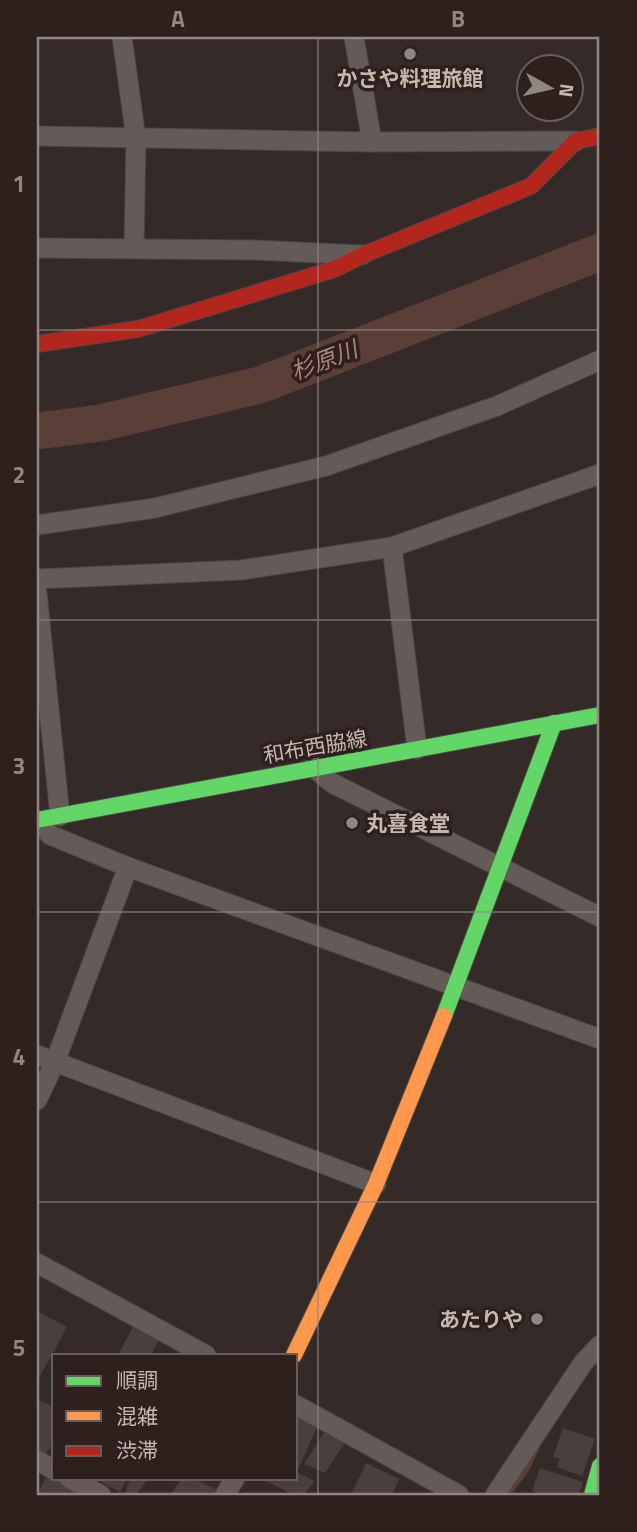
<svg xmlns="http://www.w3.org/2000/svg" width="637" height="1532" viewBox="0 0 637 1532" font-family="'Titillium Web','Noto Sans JP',sans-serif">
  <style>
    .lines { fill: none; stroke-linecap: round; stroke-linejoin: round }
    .stream { stroke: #5b3e37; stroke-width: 6 }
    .river { stroke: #5b3e37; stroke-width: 37 }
    .building { fill: #48403d }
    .street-casing { stroke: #4d4644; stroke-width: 21 }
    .fast-casing { stroke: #4d4644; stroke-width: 18 }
    .slow-casing { stroke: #4d4644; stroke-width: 18 }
    .jam-casing { stroke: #4d4644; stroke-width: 18 }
    .street { stroke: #635b58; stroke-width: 19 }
    .fast { stroke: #63d668; stroke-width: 16 }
    .slow { stroke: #ff974d; stroke-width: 16 }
    .jam { stroke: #b3261e; stroke-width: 16 }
    .grid { fill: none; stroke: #928682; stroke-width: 2; stroke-opacity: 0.55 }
    .poi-dot { fill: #928682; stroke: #2e201c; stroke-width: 2.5 }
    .labels { text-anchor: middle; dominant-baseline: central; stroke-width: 7; stroke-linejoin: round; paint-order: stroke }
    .poi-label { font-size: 21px; font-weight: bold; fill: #c5b7b2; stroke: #2e201c }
    .street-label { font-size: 21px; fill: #c5b7b2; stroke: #2e201c }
    .water-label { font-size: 23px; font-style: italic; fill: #ac867c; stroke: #2e201c }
    .neatline { fill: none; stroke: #928682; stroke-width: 2.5 }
    .grid-label { font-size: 23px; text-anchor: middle; font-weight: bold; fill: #928682 }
  </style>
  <rect width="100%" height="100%" fill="#342b28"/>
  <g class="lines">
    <polyline class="stream" points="507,1495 526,1470 537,1447"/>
    <polyline class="river" points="37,431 100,423 260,385 600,252"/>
  </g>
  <g class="building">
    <polygon points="37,1311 67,1327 37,1382"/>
    <polygon points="135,1323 160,1337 151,1355 118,1355"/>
    <polygon points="37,1399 54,1407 54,1440 45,1456 37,1451"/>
    <polygon points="296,1411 318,1425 297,1472 314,1481 304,1495 294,1495 260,1478 296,1478"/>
    <polygon points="563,1428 595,1439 582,1476 557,1467 560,1459 553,1457"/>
    <polygon points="326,1429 346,1441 325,1473 304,1464"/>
    <polygon points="366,1463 399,1479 392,1495 351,1495"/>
    <polygon points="540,1468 583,1482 579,1495 544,1495 532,1491"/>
    <polygon points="47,1475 81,1492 80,1495 37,1495"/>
    <polygon points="103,1478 127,1478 120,1492 101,1482"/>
    <polygon points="131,1478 148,1478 136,1495 124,1495"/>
    <polygon points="182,1478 193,1478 217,1490 214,1495 170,1495"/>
  </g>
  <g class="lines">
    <defs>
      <g id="street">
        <polyline points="122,37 136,139 134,248"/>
        <polyline points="354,37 372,142"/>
        <polyline points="37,136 372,142 576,141"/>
        <polyline points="37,248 254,250 362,255"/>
        <polyline points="37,525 155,508 326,466 497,406 600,360"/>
        <polyline points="392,547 417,749"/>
        <polyline points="37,579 241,570 392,547 600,474"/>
        <polyline points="37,593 60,816"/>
        <polyline points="313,767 332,783 600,917"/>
        <polyline points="38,820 50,835 128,867 600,1039"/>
        <polyline points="37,1055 376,1184"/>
        <polyline points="37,1100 55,1062 128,867"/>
        <polyline points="37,1263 206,1355"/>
        <polyline points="296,1405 459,1495"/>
        <polyline points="37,1460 54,1470"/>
        <polyline points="69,1478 101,1495"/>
        <polyline points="225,1495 235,1478"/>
        <polyline points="495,1495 583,1363 600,1345"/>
      </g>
      <g id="fast">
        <polyline points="37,820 600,715"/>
        <polyline points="444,1016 554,723"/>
        <polyline points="592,1495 600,1466"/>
      </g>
      <polyline id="slow" points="294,1355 376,1184 444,1016"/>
      <polyline id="jam" points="37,344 138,329 335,269 363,255 531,186 576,141 600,136"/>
    </defs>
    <use href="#street" class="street-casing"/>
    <use href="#fast" class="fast-casing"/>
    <use href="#slow" class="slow-casing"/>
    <use href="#jam" class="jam-casing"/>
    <use href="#street" class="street"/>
    <use href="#fast" class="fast"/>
    <use href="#slow" class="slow"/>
    <use href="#jam" class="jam"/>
  </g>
  <path class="grid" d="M318,37V1495M37,330H600M37,620H600M37,912H600M37,1202H600"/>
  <g class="poi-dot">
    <circle cx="410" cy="54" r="7"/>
    <circle cx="352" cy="823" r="7"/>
    <circle cx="537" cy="1319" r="7"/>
  </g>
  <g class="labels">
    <g class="poi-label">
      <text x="410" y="78">かさや料理旅館</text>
      <text x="366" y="823" text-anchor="start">丸喜食堂</text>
      <text x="523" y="1319" text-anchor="end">あたりや</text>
    </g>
    <g class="street-label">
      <text transform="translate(315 746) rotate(-10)">和布西脇線</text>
    </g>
    <g class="water-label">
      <text transform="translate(324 360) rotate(-21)">杉原川</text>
    </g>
  </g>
  <rect width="637" height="1532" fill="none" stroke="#2e201c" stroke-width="77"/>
  <rect x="52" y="1354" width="245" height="126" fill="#2e201c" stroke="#6a5c58" stroke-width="2"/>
  <rect x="66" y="1376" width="35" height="10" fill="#63d668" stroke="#6a5c58" stroke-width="2"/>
  <text x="116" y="1388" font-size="21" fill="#c5b7b2">順調</text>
  <rect x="66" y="1411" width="35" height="10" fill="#ff974d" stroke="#6a5c58" stroke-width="2"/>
  <text x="116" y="1424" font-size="21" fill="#c5b7b2">混雑</text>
  <rect x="66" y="1446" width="35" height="10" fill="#b3261e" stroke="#6a5c58" stroke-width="2"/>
  <text x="116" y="1458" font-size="21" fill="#c5b7b2">渋滞</text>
  <g transform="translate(550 88) rotate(98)"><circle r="33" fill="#2e201c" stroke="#6a5c58" stroke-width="2"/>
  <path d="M0-5L12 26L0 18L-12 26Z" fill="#928682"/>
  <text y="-10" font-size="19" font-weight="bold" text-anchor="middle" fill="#c5b7b2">N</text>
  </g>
  <rect x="38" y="38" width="560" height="1456" class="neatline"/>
  <g class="grid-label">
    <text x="178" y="27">A</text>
    <text x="458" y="27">B</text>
    <text x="19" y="192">1</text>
    <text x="19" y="483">2</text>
    <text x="19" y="774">3</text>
    <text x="19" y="1065">4</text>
    <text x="19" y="1356">5</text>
  </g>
</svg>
